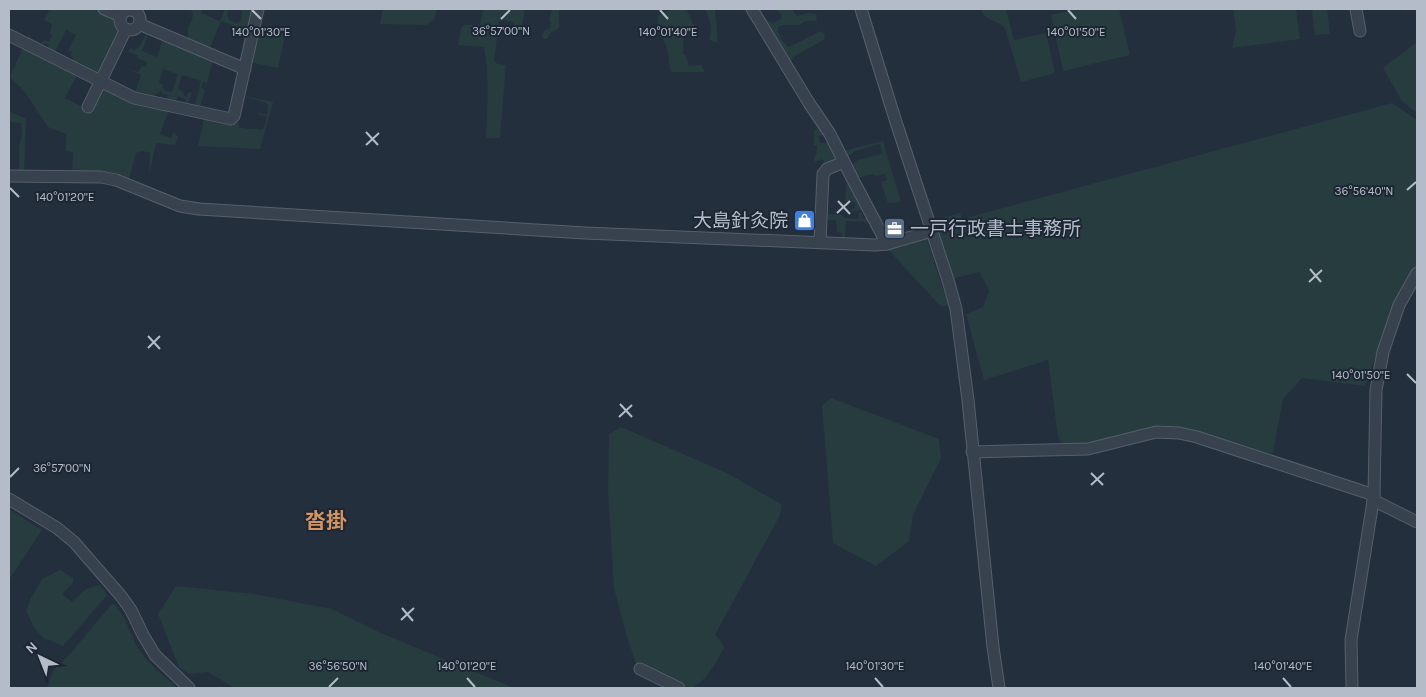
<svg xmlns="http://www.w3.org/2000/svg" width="1426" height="697" viewBox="0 0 1426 697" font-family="Karla,'Noto Sans JP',sans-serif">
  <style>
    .green { fill: #263c3f; fill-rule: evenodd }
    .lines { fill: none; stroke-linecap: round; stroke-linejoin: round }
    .minor-casing { stroke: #565f6c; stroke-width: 13 }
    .minor { stroke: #38414e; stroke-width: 11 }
    .ticks { fill: none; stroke: #b4bcc9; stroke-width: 2 }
    .labels { text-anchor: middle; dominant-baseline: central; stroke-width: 4; stroke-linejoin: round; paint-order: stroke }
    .poi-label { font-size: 19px; fill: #b4bcc9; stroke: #1d2633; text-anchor: end }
    .quarter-label { font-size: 21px; font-weight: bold; fill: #d59563; stroke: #1d2633 }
    .ticks-label { font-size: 12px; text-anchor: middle; fill: #b4bcc9; stroke: #1d2633; stroke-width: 4; stroke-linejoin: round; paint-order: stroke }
  </style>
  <rect width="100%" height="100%" fill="#242f3e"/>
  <g class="green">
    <polygon points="50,9 97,9 118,21 120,29 98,77 71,63 74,58 70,56 72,52 68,51 76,35 66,30 54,54 47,51 49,45 44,43 42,45 32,40 31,42 26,40 29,35 31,38 41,43 44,40 49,42 52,36 50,33 52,24 44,20"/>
    <polygon points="188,9 203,9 201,13 220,21 225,9 229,9 227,14 229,20 237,23 241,21 242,9 255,9 248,31 221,21 209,50 188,41 188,27 192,20 193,12"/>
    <polygon points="383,9 437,9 434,20 426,25 380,24"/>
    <path d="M483,9H525L521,31L516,29L513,22L502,20L499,22L494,61L498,64L506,65L500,138H486C487,108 490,77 484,47L458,45L461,28L464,25H480Z"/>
    <polygon points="552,9 559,9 559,28 550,33 547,39 543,39 542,34 545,30 550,28 551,23 549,20"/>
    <path d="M672,9H686C687,10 694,25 695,28L692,31H687L684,35L683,54H685L689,66L702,65L705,72H672L670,70C669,63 669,53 666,46C663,36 654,26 659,15Z"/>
    <polygon points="705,9 715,9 718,42 714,42 709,39 711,31 710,21"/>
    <path d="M776,9H792L797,16L808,13L816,14L817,21C810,22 805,19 800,25H783L778,27C777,34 783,44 789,47L821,31L825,34L824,40L796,55L791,61L788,62L761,15L764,16C769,24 773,24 781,19L782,15Z"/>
    <path d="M981,9H1006L1014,40L1046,33L1055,73L1021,82L1005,28C997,19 985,22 981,9Z"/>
    <polygon points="1076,9 1119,9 1130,55 1063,71 1051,15"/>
    <polygon points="1233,9 1296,9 1300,39 1232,48 1236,31"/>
    <polygon points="1316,9 1327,9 1330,34 1315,35 1312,11"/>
    <polygon points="282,27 287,28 278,68 249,62 255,36 264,38 265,35 272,38 276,37"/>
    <path d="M149,31L142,51L157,57L163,38L213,60L207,83L203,82L201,88L205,90L199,110L195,106L201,81L182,75L178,88L183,92L184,96L187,97L189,92L192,93L187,106H184L186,99L178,96L175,104L168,102L167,95L163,94L161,91L156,94L154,99L134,95L141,75L127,69L138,72L141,67L146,66L147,62L137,58V55L128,52L130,48L134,50L139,47L147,32ZM163,69L178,74L172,92L165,91L163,88V85L159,83Z"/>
    <polygon points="1417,42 1417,113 1402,101 1383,68"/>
    <polygon points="23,48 95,82 94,84 77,75 65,98 86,109 101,87 169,109 160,134 171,138 174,132 176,133 175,135 178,136 175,145 156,143 149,175 150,153 143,151 136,153 129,179 72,173 73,152 66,151 66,134 48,127 25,92 11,78 11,74"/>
    <path d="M243,96L273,102L260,149L198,146L205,116L228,117L238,122L239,127C248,130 254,128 262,130L264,128L267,116L258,115V113L267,115L268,105L266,103Z"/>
    <path d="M1392,103L1417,120V266C1393,303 1380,345 1365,386L1302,378L1283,399L1273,452L1264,459L1179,433L1065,450L1058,437L1048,360L984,380L966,314L983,307L989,291L980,272L954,278L935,220L960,213L962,219Z"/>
    <polygon points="9,111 26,119 24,173 19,173 19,147 22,134 21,123 9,122"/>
    <polygon points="824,129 828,135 818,136 820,143 832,142 837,160 825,165 822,159 815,162 814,157 816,156 817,146 814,145 814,130"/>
    <polygon points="883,141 901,202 888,203 881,182 887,180 885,174 876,176 874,174 856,178 850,166 858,160 882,154 880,144 855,151 846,158 843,151"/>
    <polygon points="847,177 865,210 852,211 852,209 855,208 855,202 845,201"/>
    <polygon points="859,213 862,213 862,218 868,218 871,222 846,221 845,239 842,239 842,233 837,232 836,220 827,220 828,214 842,215 844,218 858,219"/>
    <polygon points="926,237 948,304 943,307 939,305 887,248"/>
    <polygon points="831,398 939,439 941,458 913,515 909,541 876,566 833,543 822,406"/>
    <path d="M621,427L729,474L782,505L780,515L715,635L721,641L724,648C715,664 708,679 692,688L671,681L636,664L625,630L614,588L608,490L609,434Z"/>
    <polygon points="9,509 42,530 9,580"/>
    <path d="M60,570L73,578V583L62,594L72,602L86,589L100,585L107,595L63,646C57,643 49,641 44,638C35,631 31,621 26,611L31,598L42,579Z"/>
    <polygon points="176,586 254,594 332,609 383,634 514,688 235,688 208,672 189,674 179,667 158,614"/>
    <path d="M113,603C128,618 128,631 138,648C148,664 164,675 177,688H47L53,671L67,657Z"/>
  </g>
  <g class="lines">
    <defs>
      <g id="minor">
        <polyline points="104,9 121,16"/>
        <polyline points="752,9 809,103 830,134 852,178 887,244"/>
        <polyline points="861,9 895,119 948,280 956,309 968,400 993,647 999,688"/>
        <polyline points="1356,9 1360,31"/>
        <circle cx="130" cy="20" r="10"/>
        <polyline points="139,24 245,69"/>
        <polyline points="9,35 134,98 231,119 234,116 258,9"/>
        <polyline points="88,107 126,29"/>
        <polyline points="9,176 101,177 116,180 180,206 199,209 585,233 875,245 887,244 932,231"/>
        <polyline points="820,242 823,174 827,169 844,162"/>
        <polyline points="972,452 1088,449 1156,432 1179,433 1197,437 1374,495"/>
        <polyline points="9,499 57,528 74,542 121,596 131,610 143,635 155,655 189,688"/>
        <polyline points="1373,500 1417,522"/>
        <polyline points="640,669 679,688"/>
        <polyline points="1352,688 1351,640 1374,495 1376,390 1383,352 1399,305 1417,273"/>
      </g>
    </defs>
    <use href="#minor" class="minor-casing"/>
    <use href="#minor" class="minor"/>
  </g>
  <path class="ticks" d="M252,10L261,19M660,10L668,19M1068,10L1076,19M501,19L510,10M366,132L378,145M366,145L379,133M10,188L19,197M1407,190L1416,182M838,201L850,214M837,213L850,201M1310,269L1321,282M1309,282L1322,270M148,336L160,349M148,348L160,336M1407,374L1416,383M620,404L632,417M619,417L632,405M1091,473L1103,485M10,477L19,468M1091,485L1104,473M402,608L413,621M401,620L414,608M467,678L475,687M875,678L883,687M1283,678L1291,687M329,687L338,678"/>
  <defs>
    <symbol id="shop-square" viewBox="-11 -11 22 22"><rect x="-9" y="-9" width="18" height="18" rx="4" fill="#3f7fe0" stroke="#1d2633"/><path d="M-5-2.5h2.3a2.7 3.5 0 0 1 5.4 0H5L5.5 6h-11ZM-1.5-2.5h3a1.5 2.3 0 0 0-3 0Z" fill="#fff"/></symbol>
    <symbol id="office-square" viewBox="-11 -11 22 22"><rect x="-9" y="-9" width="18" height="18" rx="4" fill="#5c6f8a" stroke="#1d2633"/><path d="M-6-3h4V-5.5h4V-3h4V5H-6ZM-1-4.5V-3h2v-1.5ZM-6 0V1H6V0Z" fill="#fff"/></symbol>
  </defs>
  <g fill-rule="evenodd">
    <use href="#shop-square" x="792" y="208" width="25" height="25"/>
    <use href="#office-square" x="882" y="216" width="25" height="25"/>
  </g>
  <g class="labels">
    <g class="poi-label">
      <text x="788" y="221">大島針灸院</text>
      <text x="910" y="229" text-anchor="start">一戸行政書士事務所</text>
    </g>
    <g class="quarter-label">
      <text x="326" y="521">沓掛</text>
    </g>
  </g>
  <g class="ticks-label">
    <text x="501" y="35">36°57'00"N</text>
    <text x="261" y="36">140°01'30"E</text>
    <text x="668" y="36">140°01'40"E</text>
    <text x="1076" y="36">140°01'50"E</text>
    <text x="1364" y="195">36°56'40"N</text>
    <text x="65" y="201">140°01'20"E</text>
    <text x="1361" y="379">140°01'50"E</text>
    <text x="62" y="472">36°57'00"N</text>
    <text x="467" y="670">140°01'20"E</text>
    <text x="875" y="670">140°01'30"E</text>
    <text x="1283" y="670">140°01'40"E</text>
    <text x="338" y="670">36°56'50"N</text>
  </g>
  <rect width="1426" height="697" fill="none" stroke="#b4bcc9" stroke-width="20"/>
  <g transform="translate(40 657) rotate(317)" stroke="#1d2633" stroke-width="4" paint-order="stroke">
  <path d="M0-4L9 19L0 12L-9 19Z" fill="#b4bcc9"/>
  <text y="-8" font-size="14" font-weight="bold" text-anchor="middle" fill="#b4bcc9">N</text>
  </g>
</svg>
